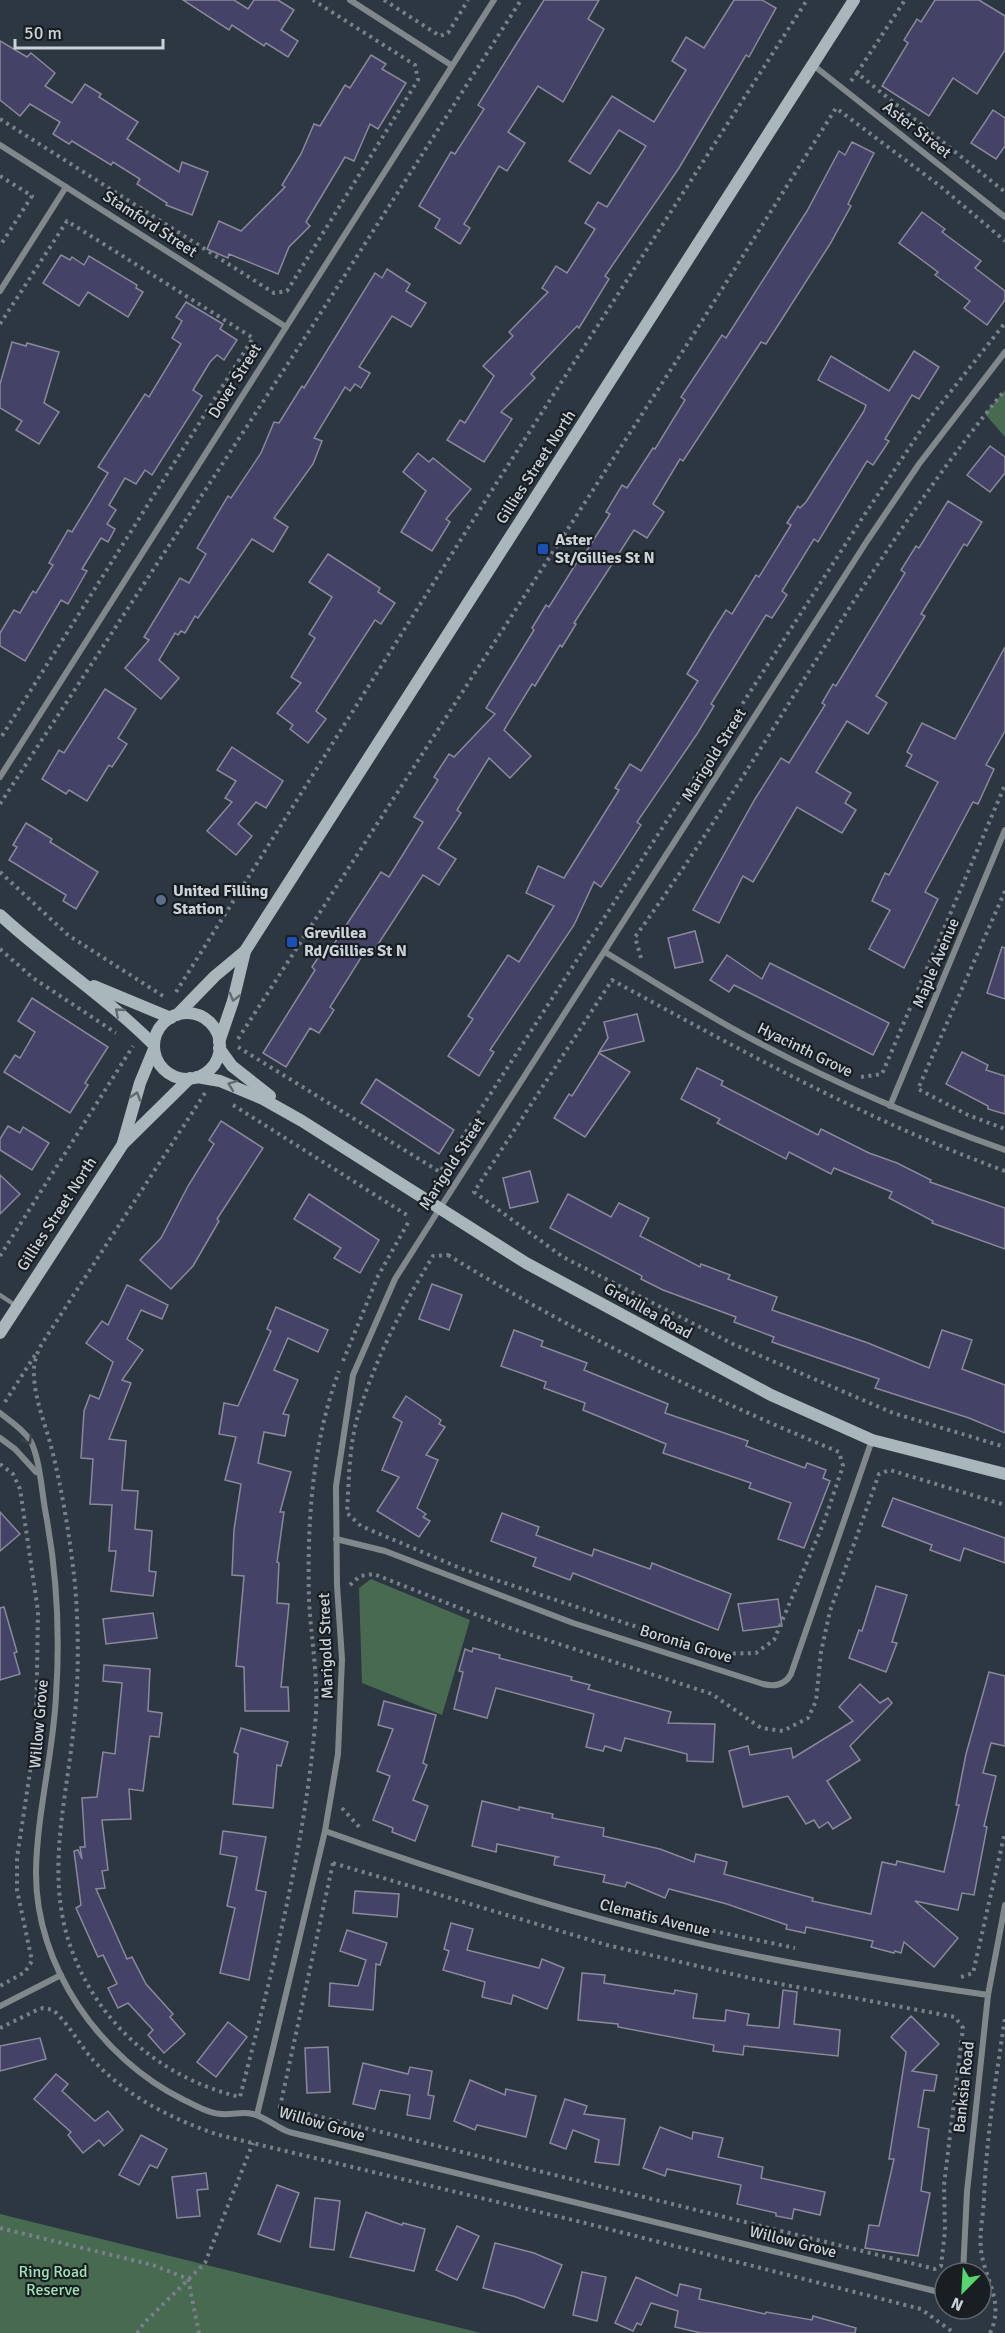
<svg xmlns="http://www.w3.org/2000/svg" width="1005" height="2333" viewBox="0 0 1005 2333" font-family="Signika,sans-serif">
  <style>
    .green { fill: #476a51 }
    .building { fill: #454268; stroke: #8a899a; stroke-width: 1.5 }
    .lines { fill: none; stroke-linecap: round; stroke-linejoin: round }
    .path { stroke: #78818a; stroke-width: 4; stroke-dasharray: 3 4.5; stroke-linecap: butt }
    .lane { stroke: #80888b; stroke-width: 4.5 }
    .street { stroke: #80888b; stroke-width: 6 }
    .secondary { stroke: #a9b6bc; stroke-width: 12 }
    .oneway { stroke: #616a70 }
    .oneway2 { stroke: #3d4347 }
    .transit-dot { fill: #1a4fb4; stroke: #191e23; stroke-width: 2 }
    .service-dot { fill: #5c6f8a; stroke: #191e23; stroke-width: 2 }
    .labels { text-anchor: middle; dominant-baseline: central; stroke-width: 4.5; stroke-linejoin: round; paint-order: stroke }
    .street-label { font-size: 16px; fill: #cbd2d9; stroke: #191e23 }
    .poi-label { font-size: 16px; font-weight: bold; fill: #cbd2d9; stroke: #191e23; text-anchor: start }
    .park-label { font-size: 16px; fill: #a1e2b3; stroke: #191e23 }
  </style>
  <rect width="100%" height="100%" fill="#2c3742"/>
  <g class="green">
    <polygon points="1005,390 1005,437 985,414"/>
    <polygon points="371,1579 470,1620 442,1715 362,1683 359,1588"/>
    <polygon points="0,2214 481,2333 0,2333"/>
  </g>
  <g class="building">
    <polygon points="183,0 234,0 248,9 254,0 278,0 294,10 281,30 298,41 288,57 266,43 264,46 232,25 229,30"/>
    <polygon points="544,0 599,0 588,19 604,29 563,102 538,86 508,132 525,143 507,171 499,166 464,224 470,228 460,244 435,228 440,219 419,206 451,152 455,154 484,109 478,105"/>
    <polygon points="734,0 762,0 776,8 749,57 746,55 679,168 605,276 609,279 579,328 577,326 531,374 535,378 501,412 512,419 484,462 447,440 460,420 465,423 494,376 483,366 513,336 509,332 548,292 542,288 556,266 567,273 595,229 585,223 598,202 607,207 646,146 619,130 590,174 569,161 612,96 654,122 686,70 672,61 686,37 704,48"/>
    <polygon points="935,0 979,0 1005,16 1005,50 977,94 953,78 929,116 882,86 908,43 904,40 917,19 921,22"/>
    <polygon points="0,41 27,57 31,53 55,73 45,86 72,103 85,84 101,94 99,97 138,122 127,139 179,172 182,162 208,172 192,215 166,205 167,203 137,184 140,179 113,162 111,165 72,141 69,144 53,134 60,122 30,104 20,116 0,100"/>
    <polygon points="371,55 386,64 382,69 406,83 378,129 370,124 354,161 345,157 306,222 310,226 289,247 278,274 229,254 228,258 207,249 219,221 241,231 285,187 282,185 301,154 314,124 320,126 345,85 350,88"/>
    <polygon points="993,110 1005,118 1005,146 996,159 971,143"/>
    <polygon points="852,142 874,153 848,204 851,206 830,244 766,344 761,342 683,461 680,459 653,504 664,512 647,538 634,530 574,623 576,624 562,647 560,645 535,686 532,684 504,730 531,756 510,778 489,758 457,810 461,813 438,848 456,859 439,885 423,875 373,952 367,948 330,1007 334,1010 319,1033 310,1028 286,1067 263,1053 315,970 312,967 327,944 332,947 381,872 389,877 423,822 414,817 438,780 434,777 449,754 454,757 495,714 486,708 534,630 532,628 546,605 549,607 577,562 579,563 610,514 606,512 622,485 627,488 653,448 655,449 685,400 681,397 722,335 726,338 807,211 839,151 845,155"/>
    <polygon points="922,212 945,229 942,232 981,261 975,268 1005,291 1005,300 987,325 964,308 970,301 935,275 938,272 899,243"/>
    <polygon points="61,255 70,260 72,257 84,265 89,256 137,285 136,288 143,292 128,317 88,292 79,306 43,283"/>
    <polygon points="387,269 410,284 406,291 426,303 411,327 392,316 359,367 370,373 361,388 355,384 350,391 345,387 314,438 322,441 313,464 274,518 288,527 273,552 252,539 198,618 195,616 185,633 181,631 178,635 175,633 159,660 179,678 161,699 125,668 149,640 144,637 180,578 189,583 206,554 197,548 228,496 231,498 261,453 274,422 279,423 302,386 304,388 375,273 382,278"/>
    <polygon points="186,302 223,324 220,329 237,340 224,360 217,355 210,362 193,390 202,396 152,475 145,470 136,484 125,478 109,505 116,510 107,524 115,529 108,542 101,538 82,569 87,571 68,604 61,600 25,661 0,646 0,633 14,610 20,613 33,591 36,593 53,565 49,563 68,530 72,532 108,473 98,467 145,394 149,397 181,344 172,338 182,321 176,317"/>
    <polygon points="12,342 26,346 27,343 59,352 44,403 59,412 39,444 16,430 22,421 0,408 0,384"/>
    <polygon points="914,351 939,367 919,399 912,395 885,439 889,441 873,465 867,461 818,542 814,539 782,591 787,595 772,618 766,615 711,704 714,706 697,734 637,822 641,825 601,887 594,882 574,925 490,1050 494,1052 479,1076 448,1056 473,1019 468,1016 508,955 519,962 554,906 526,893 538,866 564,878 619,790 615,788 630,764 641,771 698,681 687,674 711,634 726,610 732,614 756,575 759,577 791,525 787,523 798,506 800,508 806,502 864,411 866,405 818,380 831,356 889,391"/>
    <polygon points="990,446 1005,457 1005,473 990,492 967,475"/>
    <polygon points="418,453 429,462 433,458 471,489 446,519 450,522 432,551 401,532 426,491 403,472"/>
    <polygon points="948,501 982,522 967,546 964,544 921,614 925,616 876,696 887,703 868,734 847,721 816,772 851,793 845,803 856,810 842,833 797,807 753,882 743,876 719,923 693,910 755,799 781,758 789,763 825,705 822,703 833,684 836,686 905,573 901,570 916,546 919,548"/>
    <polygon points="328,554 380,588 378,592 395,603 381,624 375,620 316,711 326,719 308,743 290,729 293,725 277,713 301,683 291,677 315,638 309,634 332,597 309,582"/>
    <polygon points="1005,647 1005,731 986,765 994,769 978,804 973,802 925,892 938,899 904,968 869,949 890,910 872,901 885,873 889,875 938,782 906,766 912,755 907,752 922,723 955,739"/>
    <polygon points="105,689 136,709 118,738 127,744 112,767 109,765 87,801 69,790 66,794 42,779 59,750 64,753"/>
    <polygon points="232,747 283,781 266,808 256,802 238,824 252,836 236,855 207,831 232,802 225,798 236,781 217,770"/>
    <polygon points="26,823 52,839 50,842 98,872 76,909 63,901 66,895 9,860 17,847 13,845"/>
    <polygon points="695,931 703,962 675,968 668,938"/>
    <polygon points="1002,947 1005,948 1005,999 987,993"/>
    <polygon points="727,955 762,979 770,963 889,1023 873,1055 734,985 729,992 710,980"/>
    <polygon points="32,998 108,1047 85,1083 88,1085 70,1113 4,1072 15,1055 20,1058 35,1032 18,1021"/>
    <polygon points="637,1014 644,1041 599,1052 608,1038 604,1022"/>
    <polygon points="962,1052 988,1065 986,1070 1005,1076 1005,1114 988,1109 988,1106 946,1084"/>
    <polygon points="599,1053 630,1072 585,1137 554,1118 569,1094 572,1096"/>
    <polygon points="697,1068 723,1081 721,1085 818,1135 821,1129 869,1153 897,1163 931,1180 930,1182 1005,1208 1005,1249 932,1223 933,1221 889,1198 892,1192 834,1168 831,1174 789,1152 786,1159 717,1123 720,1119 681,1099"/>
    <polygon points="376,1079 454,1130 439,1154 361,1103"/>
    <polygon points="221,1121 263,1148 217,1219 219,1221 193,1266 171,1289 140,1260 161,1238 188,1186 214,1144 209,1140"/>
    <polygon points="8,1126 20,1133 23,1127 49,1143 32,1170 0,1150 0,1139"/>
    <polygon points="530,1171 538,1202 510,1208 503,1178"/>
    <polygon points="0,1175 20,1194 0,1214"/>
    <polygon points="309,1194 379,1240 360,1273 334,1258 341,1248 294,1219"/>
    <polygon points="568,1194 611,1217 619,1203 649,1218 640,1236 700,1267 701,1264 730,1275 728,1279 777,1297 772,1310 868,1343 929,1368 942,1330 972,1340 962,1369 1005,1385 1005,1433 969,1418 875,1388 879,1379 772,1342 774,1337 734,1322 736,1317 663,1290 641,1279 642,1276 550,1228"/>
    <polygon points="432,1284 462,1295 449,1330 419,1319"/>
    <polygon points="127,1285 168,1305 162,1319 141,1310 127,1339 143,1350 122,1380 131,1383 109,1439 126,1441 122,1490 138,1491 135,1529 152,1531 149,1571 156,1572 153,1596 111,1591 116,1551 109,1551 112,1505 90,1504 93,1459 81,1458 84,1411 90,1395 99,1399 113,1362 86,1343 102,1321 108,1325"/>
    <polygon points="276,1307 328,1330 318,1352 288,1338 274,1370 298,1380 283,1414 289,1415 285,1436 264,1432 258,1463 291,1472 280,1512 284,1512 277,1562 279,1563 277,1603 289,1604 281,1687 288,1687 289,1711 245,1711 244,1667 236,1666 244,1576 232,1575 234,1530 241,1484 225,1480 236,1437 219,1434 224,1403 238,1406 271,1331 267,1329"/>
    <polygon points="514,1330 543,1341 541,1346 587,1363 584,1370 668,1404 665,1413 748,1441 746,1446 805,1468 807,1463 826,1470 823,1478 830,1481 804,1548 778,1539 791,1503 749,1488 751,1483 663,1453 666,1444 583,1410 585,1403 544,1388 546,1382 501,1366"/>
    <polygon points="406,1396 441,1420 439,1424 445,1427 426,1455 438,1460 417,1508 426,1514 423,1517 430,1521 419,1537 377,1511 399,1477 382,1470 402,1422 393,1417"/>
    <polygon points="893,1498 1005,1538 1005,1563 964,1548 960,1561 930,1550 932,1545 882,1526"/>
    <polygon points="0,1512 20,1534 0,1551"/>
    <polygon points="502,1513 539,1527 536,1535 592,1556 594,1549 650,1569 652,1563 731,1594 718,1630 573,1573 570,1580 533,1566 536,1558 491,1541"/>
    <polygon points="876,1586 907,1595 892,1642 897,1643 886,1672 849,1658 859,1630 862,1631"/>
    <polygon points="778,1599 782,1626 743,1631 738,1604"/>
    <polygon points="4,1607 17,1652 14,1653 20,1674 0,1680 0,1608"/>
    <polygon points="153,1613 157,1638 106,1644 103,1619"/>
    <polygon points="473,1648 500,1655 499,1658 572,1677 571,1680 590,1685 588,1689 671,1712 668,1723 715,1724 713,1762 687,1761 687,1754 625,1738 621,1751 605,1746 603,1751 586,1747 594,1714 496,1688 487,1718 454,1709 463,1672 459,1671 465,1649 472,1652"/>
    <polygon points="104,1665 150,1669 148,1711 162,1713 159,1737 150,1736 143,1791 129,1789 131,1819 102,1820 108,1870 102,1871 105,1888 96,1889 127,1959 132,1957 146,1984 173,2014 170,2017 185,2034 164,2053 148,2035 153,2030 128,2003 118,2008 108,1988 117,1984 103,1955 98,1957 76,1908 81,1905 74,1851 78,1850 82,1859 80,1847 85,1847 82,1798 97,1797 103,1752 115,1754 122,1683 103,1681"/>
    <polygon points="989,1672 1005,1676 1005,1746 991,1743 983,1773 996,1776 984,1826 987,1827 974,1895 962,1893 958,1910 915,1901 958,1938 934,1967 904,1942 901,1953 895,1951 894,1953 871,1947 873,1941 806,1927 805,1933 786,1929 787,1925 727,1904 669,1889 665,1898 627,1882 625,1887 603,1882 605,1875 554,1865 555,1858 558,1857 497,1844 496,1852 472,1846 482,1801 519,1810 519,1807 553,1814 552,1818 604,1828 603,1836 660,1849 694,1862 696,1854 727,1862 724,1874 813,1898 812,1901 871,1914 882,1862 896,1865 897,1861 944,1872 959,1805 956,1805 966,1754"/>
    <polygon points="860,1684 880,1703 888,1698 892,1703 850,1746 860,1760 827,1781 851,1818 833,1829 828,1822 819,1828 814,1820 806,1824 788,1796 743,1807 729,1751 748,1746 750,1755 791,1748 793,1758 853,1721 839,1707"/>
    <polygon points="384,1701 436,1715 423,1763 427,1765 413,1800 428,1806 415,1841 392,1832 393,1828 373,1820 390,1776 377,1771 393,1729 378,1725"/>
    <polygon points="241,1728 288,1742 281,1766 277,1765 273,1808 233,1804 238,1754 234,1752"/>
    <polygon points="223,1831 266,1837 256,1890 266,1892 249,1980 220,1973 235,1908 227,1906 237,1857 220,1854"/>
    <polygon points="355,1891 399,1894 397,1917 353,1913"/>
    <polygon points="451,1923 473,1929 467,1950 539,1968 542,1959 564,1968 547,2009 513,1995 511,2004 482,1997 485,1982 443,1970 449,1951 444,1949"/>
    <polygon points="347,1930 387,1943 380,1965 376,1964 373,2010 329,2006 330,1983 358,1986 366,1960 340,1951"/>
    <polygon points="582,1973 605,1975 604,1983 674,1994 675,1990 697,1994 693,2018 725,2021 726,2010 749,2014 747,2025 779,2028 783,1990 797,1992 794,2024 840,2030 838,2056 744,2046 743,2055 713,2051 714,2045 618,2027 618,2024 578,2020"/>
    <polygon points="911,2016 939,2044 912,2071 937,2075 934,2091 924,2090 918,2127 929,2129 921,2191 930,2193 918,2256 865,2248 869,2225 879,2226 894,2159 889,2159 906,2052 891,2037"/>
    <polygon points="228,2022 247,2037 216,2077 197,2062"/>
    <polygon points="40,2038 46,2059 0,2071 0,2046"/>
    <polygon points="328,2047 330,2092 307,2093 305,2048"/>
    <polygon points="363,2063 408,2074 410,2067 432,2071 428,2095 434,2096 430,2119 407,2115 410,2095 380,2090 375,2109 353,2104"/>
    <polygon points="56,2074 68,2084 62,2091 95,2121 108,2111 123,2130 104,2146 99,2140 83,2153 68,2135 71,2132 34,2099"/>
    <polygon points="470,2080 505,2095 506,2089 536,2096 526,2137 477,2125 475,2130 454,2121"/>
    <polygon points="565,2099 587,2106 584,2114 625,2119 619,2165 595,2162 599,2140 573,2130 566,2149 550,2143"/>
    <polygon points="660,2127 692,2139 693,2132 723,2138 718,2157 763,2167 761,2178 825,2192 820,2215 794,2209 792,2219 776,2216 776,2213 737,2204 741,2185 667,2169 665,2176 643,2168"/>
    <polygon points="141,2135 167,2149 157,2168 150,2165 139,2185 119,2175"/>
    <polygon points="206,2173 208,2189 197,2190 200,2216 177,2218 172,2177"/>
    <polygon points="277,2185 299,2193 280,2242 258,2234"/>
    <polygon points="315,2198 340,2201 334,2250 310,2247"/>
    <polygon points="366,2212 402,2225 403,2223 425,2229 414,2271 350,2257"/>
    <polygon points="457,2226 479,2236 457,2280 436,2270"/>
    <polygon points="495,2243 534,2253 562,2265 544,2308 516,2297 483,2288"/>
    <polygon points="582,2272 606,2277 597,2321 573,2315"/>
    <polygon points="636,2277 677,2296 680,2284 701,2289 699,2299 765,2314 766,2312 812,2320 813,2316 856,2328 855,2333 701,2333 675,2327 678,2311 651,2303 641,2325 637,2323 633,2331 615,2323"/>
  </g>
  <g class="lines">
    <g class="path">
      <polyline points="384,0 440,36 448,33 468,0"/>
      <polyline points="857,73 905,0"/>
      <polyline points="851,81 857,73 1005,192"/>
      <polyline points="0,119 274,293 287,291 418,80 415,65 313,0"/>
      <polyline points="0,176 32,196 0,246"/>
      <polyline points="0,324 67,221 253,338 0,739"/>
      <polyline points="0,804 304,339 521,0"/>
      <polyline points="0,872 68,935 163,996"/>
      <polyline points="1005,891 918,1089 968,1115 1005,1129"/>
      <polyline points="0,949 33,978 116,1033"/>
      <path d="M641,958L635,937C764,759 865,560 1005,390"/>
      <polyline points="176,992 494,487 807,0"/>
      <polyline points="238,1039 690,340 836,108 940,186 1005,241"/>
      <polyline points="238,1047 440,1172 865,514 925,424 1005,323"/>
      <polyline points="861,1077 882,1074 1005,785"/>
      <path d="M205,1093L43,1342C37,1352 33,1363 34,1376C35,1401 46,1426 52,1450C63,1494 70,1539 75,1584C79,1633 79,1684 73,1733C65,1809 44,1882 74,1956C103,2029 165,2079 240,2097C272,1971 306,1844 316,1713C318,1675 311,1638 309,1600C307,1522 312,1444 339,1371"/>
      <polyline points="233,1105 410,1217"/>
      <path d="M1005,1171C868,1121 740,1050 612,980L474,1192L563,1257L733,1344L893,1413L1005,1447"/>
      <path d="M448,1255C575,1333 701,1395 839,1452L843,1466L824,1522L774,1640L756,1653L718,1654L460,1568L361,1526L347,1513C349,1479 349,1441 360,1409C377,1356 404,1303 433,1256Z"/>
      <polyline points="0,1256 133,1046"/>
      <polyline points="343,1361 378,1276 409,1221"/>
      <polyline points="5,1402 35,1355"/>
      <polyline points="0,1464 13,1474 20,1489 38,1611 36,1732 17,1858 17,1890 32,1961 25,1972 0,1986"/>
      <polyline points="350,1585 360,1576 374,1574 510,1628 712,1694 761,1728 783,1731 808,1718 816,1701 821,1652 830,1611 879,1474 890,1470 1005,1505"/>
      <polyline points="342,1808 361,1829"/>
      <polygon points="333,1863 607,1945 754,1979 955,2017 963,2028 944,2185 945,2231 941,2266 935,2269 280,2107"/>
      <polyline points="676,1923 795,1948"/>
      <polyline points="961,1977 973,1973 1005,1832"/>
      <path d="M0,2028L37,2010L43,2008L53,2010C69,2024 79,2044 93,2060C127,2097 172,2119 219,2135L585,2223L921,2309L954,2333"/>
      <polyline points="0,2228 153,2265 188,2279 199,2333"/>
      <polyline points="137,2333 144,2323 205,2263 253,2143"/>
      <path d="M990,2333C1005,2302 985,2281 981,2250C979,2235 983,2216 984,2200C986,2139 996,2078 1005,2018"/>
    </g>
    <polyline class="lane" points="0,1295 15,1305"/>
    <g class="street">
      <polyline points="350,0 451,65"/>
      <polyline points="813,65 1005,217"/>
      <polyline points="0,145 286,327"/>
      <polyline points="0,291 66,187"/>
      <polyline points="0,777 494,0"/>
      <path d="M605,952C653,981 701,1012 750,1038C832,1082 917,1119 1005,1150"/>
      <polyline points="890,1106 1005,830"/>
      <path d="M0,1413C10,1421 23,1429 30,1440C40,1457 42,1495 46,1515C57,1574 60,1636 56,1696C53,1755 37,1813 36,1871C35,1967 101,2059 184,2100C195,2105 209,2114 222,2114C233,2115 242,2111 253,2114C266,2117 277,2128 289,2132L943,2293"/>
      <polyline points="0,1438 15,1449 36,1472"/>
      <path d="M336,1539L385,1551L573,1623L763,1684C775,1687 785,1685 791,1674L872,1440"/>
      <path d="M325,1831C461,1880 600,1923 742,1953C823,1970 906,1983 988,1995"/>
      <polyline points="0,2006 61,1975"/>
      <polyline points="257,2115 325,1831 338,1754 342,1659 337,1585 336,1486 353,1375 395,1279 440,1208 867,541 919,464 1005,352"/>
      <polyline points="963,2273 967,2192 988,1995 1005,1905"/>
    </g>
    <g class="secondary">
      <path d="M0,915C50,961 106,997 154,1045"/>
      <polyline points="94,986 171,1018"/>
      <circle cx="187" cy="1046" r="33"/>
      <polyline points="177,1015 215,976 245,951 854,0"/>
      <polyline points="219,1042 233,1001 245,951"/>
      <polyline points="219,1048 232,1066 270,1096"/>
      <polyline points="197,1077 220,1081 263,1099 302,1121 526,1263 771,1395 872,1440 1005,1474"/>
      <polyline points="123,1143 140,1083 154,1049"/>
      <polyline points="0,1333 123,1144 190,1078"/>
    </g>
  </g>
  <defs><path id="oneway-chevron" d="M-2-3.5L2.5 0L-2 3.5" fill="none" stroke-width="1.6" stroke-linecap="round" stroke-linejoin="round" transform="scale(1.5)"/></defs>
  <g class="oneway">
    <use href="#oneway-chevron" transform="translate(234 997) rotate(105)"/>
    <use href="#oneway-chevron" transform="translate(119 1012) rotate(-139)"/>
    <use href="#oneway-chevron" transform="translate(232 1085) rotate(-160)"/>
    <use href="#oneway-chevron" transform="translate(136 1096) rotate(-72)"/>
  </g>
  <use class="oneway2" href="#oneway-chevron" transform="translate(28 1440) rotate(59)"/>
  <g class="transit-dot">
    <rect x="537" y="543" width="12" height="12" rx="3"/>
    <rect x="286" y="936" width="12" height="12" rx="3"/>
  </g>
  <circle class="service-dot" cx="161" cy="900" r="6"/>
  <g class="labels">
    <g class="street-label">
      <text transform="translate(917 130) rotate(38)">Aster Street</text>
      <text transform="translate(150 224) rotate(33)">Stamford Street</text>
      <text transform="translate(235 381) rotate(-58)">Dover Street</text>
      <text transform="translate(536 467) rotate(-57)">Gillies Street North</text>
      <text transform="translate(714 755) rotate(-58)">Marigold Street</text>
      <text transform="translate(936 963) rotate(-67)">Maple Avenue</text>
      <text transform="translate(805 1050) rotate(26)">Hyacinth Grove</text>
      <text transform="translate(452 1164) rotate(-57)">Marigold Street</text>
      <text transform="translate(57 1214) rotate(-57)">Gillies Street North</text>
      <text transform="translate(648 1311) rotate(29)">Grevillea Road</text>
      <text transform="translate(686 1644) rotate(17)">Boronia Grove</text>
      <text transform="translate(326 1646) rotate(-92)">Marigold Street</text>
      <text transform="translate(39 1724) rotate(-85)">Willow Grove</text>
      <text transform="translate(655 1918) rotate(14)">Clematis Avenue</text>
      <text transform="translate(964 2087) rotate(-84)">Banksia Road</text>
      <text transform="translate(322 2124) rotate(16)">Willow Grove</text>
      <text transform="translate(793 2242) rotate(14)">Willow Grove</text>
    </g>
    <g class="poi-label">
      <text x="555" y="540">Aster<tspan x="555" dy="18">St/Gillies St N</tspan></text>
      <text x="173" y="891">United Filling<tspan x="173" dy="18">Station</tspan></text>
      <text x="304" y="933">Grevillea<tspan x="304" dy="18">Rd/Gillies St N</tspan></text>
    </g>
    <g class="park-label">
      <text x="53" y="2272">Ring Road<tspan x="53" dy="18">Reserve</tspan></text>
    </g>
  </g>
  <g transform="translate(963 2291) rotate(204)"><circle r="28" fill="#191e23" stroke="#60666c" stroke-width="1.5"/>
  <path d="M0-4.5L10 22L0 15L-10 22Z" fill="#58d56f"/>
  <text y="-9" font-size="16" font-weight="bold" text-anchor="middle" fill="#cbd2d9">N</text>
  </g>
  <path d="M15 39v9h148v-9" fill="none" stroke="#cbd2d9" stroke-width="3"/>
  <text x="24" y="39" font-size="18" fill="#cbd2d9" stroke="#191e23" stroke-width="4.5" paint-order="stroke">50 m</text>
</svg>
